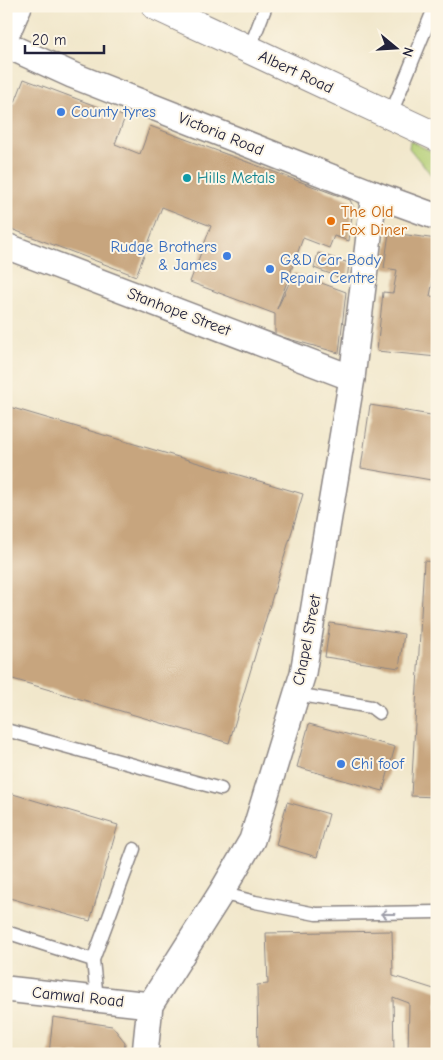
<svg xmlns="http://www.w3.org/2000/svg" width="443" height="1060" viewBox="0 0 443 1060" font-family="'Comic Neue',sans-serif">
  <style>
    .green { fill: #b2ce74; stroke: #6a7858 }
    .building { fill: #c7a57e }
    .lines { fill: none; stroke-linecap: round; stroke-linejoin: round }
    .service-casing { stroke: #8a8483; stroke-width: 15 }
    .minor-casing { stroke: #8a8483; stroke-width: 28 }
    .tertiary-casing { stroke: #8a8483; stroke-width: 30 }
    .service { stroke: #fff; stroke-width: 12 }
    .minor { stroke: #fff; stroke-width: 25 }
    .tertiary { stroke: #fff; stroke-width: 28 }
    .oneway { stroke: #9c9ca7 }
    .shop-dot { fill: #3f7fe0; stroke: #fcf5e5; stroke-width: 2 }
    .culture-dot { fill: #0f9aa8; stroke: #fcf5e5; stroke-width: 2 }
    .food-dot { fill: #e8710a; stroke: #fcf5e5; stroke-width: 2 }
    .labels { text-anchor: middle; dominant-baseline: central; stroke-width: 4; stroke-linejoin: round; paint-order: stroke }
    .street-label { font-size: 16px; fill: #22223b; stroke: #fcf5e5 }
    .shop-label { font-size: 16px; fill: #366cbe; stroke: #fcf5e5; text-anchor: start }
    .culture-label { font-size: 16px; fill: #0d838f; stroke: #fcf5e5; text-anchor: start }
    .food-label { font-size: 16px; fill: #c56008; stroke: #fcf5e5; text-anchor: start }
  </style>
  <rect width="100%" height="100%" fill="#fcf5e5"/>
  <filter id="ink" filterUnits="userSpaceOnUse"><feTurbulence type="fractalNoise" baseFrequency=".02" numOctaves="2"/><feDisplacementMap in="SourceGraphic" scale="10" xChannelSelector="R" yChannelSelector="G"/><feConvolveMatrix kernelMatrix="1 2 1 2 8 2 1 2 1" color-interpolation-filters="sRGB"/></filter>
  <filter id="wash" filterUnits="userSpaceOnUse"><feTurbulence type="fractalNoise" baseFrequency=".0096" numOctaves="4" result="noise"/><feDisplacementMap in="SourceGraphic" scale="20" xChannelSelector="R" yChannelSelector="G"/><feGaussianBlur stdDeviation="1.12" result="paint"/><feColorMatrix in="noise" values="0 0 0 0 0 0 0 0 0 0 0 0 0 0 0 0 0 1.4 0 .05"/><feComposite in="paint" operator="in"/></filter>
  <g filter="url(#wash)">
    <rect width="100%" height="100%" fill="#f1e7cb"/>
    <polygon class="green" points="410,141 437,154 437,182 409,148"/>
    <g id="blocks">
      <g class="building">
        <polygon points="24,79 125,117 115,144 140,154 150,126 350,200 353,206 349,241 334,236 329,248 303,238 277,309 294,273 346,292 339,353 275,335 275,314 190,282 211,226 162,207 136,276 6,227 6,126"/>
        <polygon points="390,226 401,227 400,234 437,239 437,276 434,276 430,296 437,297 437,357 377,351 383,292 393,293 397,270 384,268"/>
        <polygon points="318,253 349,263 347,280 314,268"/>
        <polygon points="370,405 437,416 437,481 361,468"/>
        <polygon points="6,406 303,494 229,743 6,677"/>
        <polygon points="424,561 437,562 437,797 411,796"/>
        <polygon points="330,623 404,634 399,668 325,657"/>
        <polygon points="309,724 395,747 383,791 297,767"/>
        <polygon points="6,792 118,825 90,921 6,897"/>
        <polygon points="287,802 329,814 317,857 276,845"/>
        <polygon points="392,931 393,976 437,990 437,1054 408,1054 409,1003 393,997 394,1054 258,1054 257,985 268,984 266,933"/>
        <polygon points="53,1017 112,1026 125,1042 124,1054 49,1054"/>
      </g>
    </g>
  </g>
  <g filter="url(#ink)">
    <use href="#blocks" fill-opacity="0" stroke="#8a8483" stroke-width="1"/>
    <g class="lines">
      <defs>
        <g id="service">
          <polyline points="249,50 266,6"/>
          <polyline points="390,116 435,6"/>
          <polyline points="296,694 371,707 379,713"/>
          <polyline points="6,730 221,789"/>
          <polyline points="221,893 255,902 316,914 437,912"/>
          <polyline points="6,932 93,960"/>
          <polyline points="97,999 93,960 134,849"/>
        </g>
        <g id="minor">
          <polyline points="6,36 19,6"/>
          <polyline points="6,45 72,75 374,194 437,217"/>
          <polyline points="6,246 352,378"/>
          <polyline points="6,989 150,1005"/>
          <polyline points="145,1054 150,1005 221,893 252,840 303,673 352,378 374,194"/>
        </g>
        <polyline id="tertiary" points="156,6 437,137"/>
      </defs>
      <use href="#service" class="service-casing"/>
      <use href="#minor" class="minor-casing"/>
      <use href="#tertiary" class="tertiary-casing"/>
      <use href="#service" class="service"/>
      <use href="#minor" class="minor"/>
      <use href="#tertiary" class="tertiary"/>
    </g>
    <defs><path id="oneway-shaft" d="M-6 0H5M1.5-3L5.5 0L1.5 3" fill="none" stroke-width="1.6" stroke-linecap="round" stroke-linejoin="round" transform="scale(1.25)"/></defs>
    <use class="oneway" href="#oneway-shaft" transform="translate(388 914) rotate(180)"/>
  </g>
  <g class="shop-dot">
    <circle cx="61" cy="112" r="5"/>
    <circle cx="227" cy="256" r="5"/>
    <circle cx="270" cy="269" r="5"/>
    <circle cx="341" cy="764" r="5"/>
  </g>
  <circle class="culture-dot" cx="187" cy="178" r="5"/>
  <circle class="food-dot" cx="331" cy="221" r="5"/>
  <g class="labels">
    <g class="street-label">
      <text transform="translate(296 72) rotate(25)">Albert Road</text>
      <text transform="translate(221 134) rotate(22)">Victoria Road</text>
      <text transform="translate(179 312) rotate(21)">Stanhope Street</text>
      <text transform="translate(307 640) rotate(-79)">Chapel Street</text>
      <text transform="translate(78 997) rotate(6)">Camwal Road</text>
    </g>
    <g class="shop-label">
      <text x="71" y="112">County tyres</text>
      <text x="217" y="247" text-anchor="end">Rudge Brothers<tspan x="217" dy="18">&amp; James</tspan></text>
      <text x="280" y="260">G&amp;D Car Body<tspan x="280" dy="18">Repair Centre</tspan></text>
      <text x="351" y="764">Chi foof</text>
    </g>
    <g class="culture-label">
      <text x="197" y="178">Hills Metals</text>
    </g>
    <g class="food-label">
      <text x="341" y="212">The Old<tspan x="341" dy="18">Fox Diner</tspan></text>
    </g>
  </g>
  <rect width="443" height="1060" fill="none" stroke="#fcf5e5" stroke-width="25"/>
  <g transform="translate(396 48) rotate(108)" stroke="#fcf5e5" stroke-width="4" paint-order="stroke">
  <path d="M0-4L9 19L0 12L-9 19Z" fill="#22223b"/>
  <text y="-8" font-size="14" font-weight="bold" text-anchor="middle" fill="#22223b">N</text>
  </g>
  <path d="M25 45v8h79v-8" fill="none" stroke="#22223b" stroke-width="2.5"/>
  <text x="32" y="45" font-size="15" fill="#22223b" stroke="#fcf5e5" stroke-width="4" paint-order="stroke">20 m</text>
</svg>
